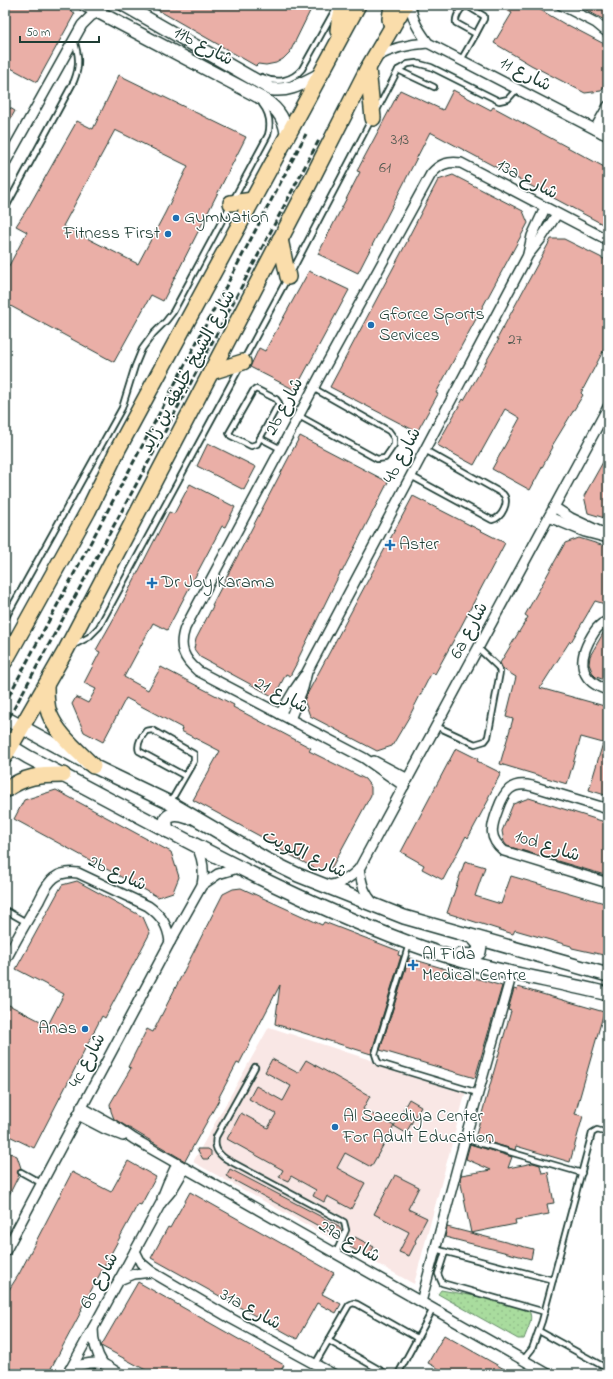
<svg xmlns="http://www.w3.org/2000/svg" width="613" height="1379" viewBox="0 0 613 1379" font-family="'Indie Flower','Playpen Sans Arabic',sans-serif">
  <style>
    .built { fill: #f9e7e5 }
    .garden { fill: url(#garden-dots); stroke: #648c69 }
    .building { fill: #eaafa7; stroke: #1f3d34; fill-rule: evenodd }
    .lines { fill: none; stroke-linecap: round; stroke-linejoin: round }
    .service-casing { stroke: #1f3d34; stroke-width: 8 }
    .minor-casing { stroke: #1f3d34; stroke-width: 12 }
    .tertiary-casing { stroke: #1f3d34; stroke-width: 15 }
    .secondary-casing { stroke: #1f3d34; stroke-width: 16 }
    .primary-casing { stroke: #1f3d34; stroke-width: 18 }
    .service { stroke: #fff; stroke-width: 4.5 }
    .minor { stroke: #fff; stroke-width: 9 }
    .tertiary { stroke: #fff; stroke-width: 12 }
    .secondary { stroke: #fff; stroke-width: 13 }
    .primary { stroke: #faddab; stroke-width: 15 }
    .rail { stroke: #1f3d34; stroke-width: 3; stroke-dasharray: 6 3; stroke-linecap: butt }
    .poi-dot { fill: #1f6fb2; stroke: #fff; stroke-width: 1.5 }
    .labels { text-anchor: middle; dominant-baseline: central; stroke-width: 3; stroke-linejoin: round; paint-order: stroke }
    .number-label { font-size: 16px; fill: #525a51 }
    .street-label { font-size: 18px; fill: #1f3d34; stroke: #fff }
    .poi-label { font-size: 18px; fill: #1f3d34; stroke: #fff; text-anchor: start }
  </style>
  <defs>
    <pattern id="garden-dots" width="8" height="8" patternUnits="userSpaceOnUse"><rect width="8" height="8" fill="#a9dc9e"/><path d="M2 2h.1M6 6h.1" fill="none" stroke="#91be89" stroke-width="1.8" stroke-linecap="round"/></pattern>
  </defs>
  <rect width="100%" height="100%" fill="#fff"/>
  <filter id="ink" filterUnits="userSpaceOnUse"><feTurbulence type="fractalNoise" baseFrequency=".025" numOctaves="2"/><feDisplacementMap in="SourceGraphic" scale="8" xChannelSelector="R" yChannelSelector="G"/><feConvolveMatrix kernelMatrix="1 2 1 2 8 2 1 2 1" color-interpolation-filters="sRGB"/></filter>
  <g filter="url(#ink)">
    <polygon class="built" points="269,1027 466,1091 414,1284 193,1162"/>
    <path class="garden" d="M441,1290L520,1304C538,1312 529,1325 524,1339H518L438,1294Z"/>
    <g class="building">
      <polygon points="5,5 61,5 75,13 37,82 5,65"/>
      <polygon points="149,5 313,5 290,52 283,59 276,63 266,65 258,64 256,66"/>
      <polygon points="497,5 532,5 568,26 568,25 608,46 608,80 601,91 585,93 531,65 494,43 512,13"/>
      <polygon points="577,5 608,5 608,22"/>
      <path d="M119,75L246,137L163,301L151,295L114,362L5,303V297L8,292L5,290V273L27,232L16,226L29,206L77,121L93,129ZM115,130L188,166L165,213L138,264L63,226Z"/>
      <polygon points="400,90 443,110 453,90 491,110 493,107 608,169 608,227 430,132 358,273 318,254 360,172 357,171"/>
      <polygon points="5,105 15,111 5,129"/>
      <polygon points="453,175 523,211 528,223 436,393 438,394 417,432 330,387 408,240 407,240 438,180"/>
      <polygon points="551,239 564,239 608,261 608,342 581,393 583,395 552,446 553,447 530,490 492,469 520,418 505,409 474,465 437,445 463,399 464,400 499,339 497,339"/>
      <polygon points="309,271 349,290 295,390 250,367 259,348 265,351"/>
      <polygon points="300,436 388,482 342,572 341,571 298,659 299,659 290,676 286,674 274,697 200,657 194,649 196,639 213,606 212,605"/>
      <polygon points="208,443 256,467 244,490 197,466"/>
      <polygon points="608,453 608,519 588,513 584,496"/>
      <polygon points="190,484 235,507 225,527 222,526 167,630 153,623 124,677 148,690 161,667 234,705 233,707 311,748 309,751 365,779 371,787 371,795 332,867 324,869 316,869 268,843 269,841 193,800 220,751 181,731 182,728 126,698 103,742 84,732 72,704 76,697 88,703 96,689 84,683 100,652 96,650 118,611 169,512 174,514"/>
      <polygon points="413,496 505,543 457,634 435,674 432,672 409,717 392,746 377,751 310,716 304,700"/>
      <polygon points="579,538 608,547 608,605 595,601 571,642 570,641 540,688 608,707 608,796 589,790 603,743 581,737 567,784 500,764 513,719 506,717 516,677 503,669 500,663 528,617 525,615 565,543"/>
      <polygon points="608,627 608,681 596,677 593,674 589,664 590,656 606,628"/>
      <polygon points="456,748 478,759 477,761 501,773 488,798 489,799 468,838 466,836 443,880 422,869 424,865 401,852"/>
      <polygon points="56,790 171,852 179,877 173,892 158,897 14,819 24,800"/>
      <polygon points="529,798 608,823 608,876 507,846 504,842 502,831 513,804"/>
      <polygon points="465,861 485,867 475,896 501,904 511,876 608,904 608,956 572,948 571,946 515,930 513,934 447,913"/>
      <polygon points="77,881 143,917 150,933 105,1018 102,1016 34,1148 5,1134 5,1003 48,1025 64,994 16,969 62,885"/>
      <polygon points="241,888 322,925 324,922 399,951 398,955 401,956 371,1054 275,1024 280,985 239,1064 237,1063 219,1097 220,1098 185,1161 114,1119 111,1111 110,1104 131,1068 128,1067 147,1029 153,1032 223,894 233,889"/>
      <polygon points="409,958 502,986 475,1078 380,1050"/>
      <polygon points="518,987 604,1012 575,1114 583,1116 570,1162 516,1146 515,1150 475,1138 511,1011 508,1010 514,989 517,990"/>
      <polygon points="272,1059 298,1073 306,1060 370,1096 363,1109 394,1126 371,1167 345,1153 337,1168 365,1183 351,1209 327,1196 324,1202 313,1196 316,1190 291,1176 288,1181 279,1177 283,1170 227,1139 241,1113 268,1128 276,1114 249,1099 256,1086 283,1101 291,1086 265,1072"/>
      <polygon points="409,1099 421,1106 406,1133 394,1126"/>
      <polygon points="470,1144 512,1157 508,1168 533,1163 540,1165 542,1173 548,1172 554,1203 547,1204 549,1214 515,1220 516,1224 471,1233 460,1179 461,1175 491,1170 466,1159"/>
      <polygon points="197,1149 208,1149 211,1151 211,1156 208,1159 203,1159"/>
      <polygon points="5,1151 17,1156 21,1168 18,1171 18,1174 19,1175 5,1203"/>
      <polygon points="128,1161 156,1177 141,1205 138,1204 81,1309 82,1310 48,1374 5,1374 5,1296 19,1274 72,1172 111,1192"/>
      <polygon points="230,1169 337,1225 342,1231 339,1237 226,1176"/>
      <polygon points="395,1175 419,1187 408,1209 427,1218 415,1241 416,1242 409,1256 399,1252 409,1232 374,1214"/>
      <polygon points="190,1192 334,1273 322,1294 341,1304 336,1313 317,1303 297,1339 151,1258 168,1227 170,1228"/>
      <polygon points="447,1227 533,1249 531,1259 445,1237"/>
      <polygon points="355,1237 374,1247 368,1257 350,1247"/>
      <polygon points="138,1282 284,1365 279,1374 153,1374 101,1346"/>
      <polygon points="444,1335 513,1374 448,1374 428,1363"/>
    </g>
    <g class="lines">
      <defs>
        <g id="service">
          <path d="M464,7H469L484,16V19L476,34L456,23C455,17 460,9 464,7Z"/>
          <polyline points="461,60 476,34"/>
          <polyline points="398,70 434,87"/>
          <path d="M262,77C277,84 292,81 302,69L337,6"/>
          <polyline points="377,110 398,70 408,64 416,63 431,67 499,101 508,99 517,89"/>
          <path d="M5,209L74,81C80,66 79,55 74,40"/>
          <polyline points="291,273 371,120"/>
          <polyline points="243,361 287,279"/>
          <polygon points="256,389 276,399 279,403 257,444 251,446 231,436 229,433 253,391"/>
          <polyline points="299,416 377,459 385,458 394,445 394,438 389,431 313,388"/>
          <polyline points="260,438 281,449"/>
          <path d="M411,476L492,520C502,518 510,502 503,494L425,450"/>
          <path d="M5,619L122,408L135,366L142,349L153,334L166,321L173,312L268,135C271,124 270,114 262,104"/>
          <polyline points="74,645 89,637 99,627 240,367"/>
          <polyline points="436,726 475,744 485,741 488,737 500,672 498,667 478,648"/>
          <path d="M171,801L194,761V754L152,730L146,731C142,736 136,744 139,751L185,776"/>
          <polyline points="5,910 26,922"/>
          <polyline points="409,944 375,1054 377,1060 379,1063 478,1093"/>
          <path d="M255,1067L216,1137C214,1147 217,1153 226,1159L344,1222L346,1230L336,1253"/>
          <polyline points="465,1139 582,1173"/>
          <polyline points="21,1172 41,1183"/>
          <polyline points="435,1249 553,1280"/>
          <polyline points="445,1252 438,1274 442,1283 545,1312"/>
          <polyline points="539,1331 608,1369"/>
          <polyline points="329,1341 387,1374"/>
          <polyline points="523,1360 532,1349 542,1321 592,1133 597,1130 608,1133"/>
          <polyline points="315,1364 349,1305 353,1303 357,1304 417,1338"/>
          <polyline points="398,1374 433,1309"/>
        </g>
        <g id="minor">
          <path d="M411,5C412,21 419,30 428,43L608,136"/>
          <polyline points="561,5 596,23 608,33"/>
          <path d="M376,57C392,48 409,44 428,43"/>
          <polyline points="595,129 608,106"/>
          <polyline points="602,133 608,121"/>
          <polyline points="5,163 82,25 91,16 99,12"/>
          <polyline points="528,254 532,236 545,208"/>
          <polyline points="554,507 571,518 603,533"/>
          <polyline points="549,517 585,532 608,538"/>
          <path d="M608,621C598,624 594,632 589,641C577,664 582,682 608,690"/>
          <polyline points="280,714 295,689 304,676"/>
          <polyline points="290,719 303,688 307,672 528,255 540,240 557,214"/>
          <polyline points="374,761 408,779"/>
          <path d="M404,786L364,758L198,671C184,659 178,648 185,628L321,374L431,174C440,164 448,161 461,163L608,240"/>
          <path d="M608,809L532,786C511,781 504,792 498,809C491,827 488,838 504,851L608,883"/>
          <path d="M359,869C362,884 363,892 374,904"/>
          <polyline points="202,885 218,874 238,868"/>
          <path d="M326,886C340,884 349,879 359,869L608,407"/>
          <path d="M5,961C16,940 27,920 39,901C43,893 47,883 54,878C62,872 70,872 78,873L148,906C162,916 168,926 170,942"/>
          <polyline points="81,1107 115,1126 134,1139 548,1374"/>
          <polyline points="78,1115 105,1129 123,1136"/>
          <polyline points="162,1198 168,1183 177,1164"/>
          <polyline points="135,1251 141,1263 152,1272 232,1319 333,1374"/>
          <path d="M5,1252L170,942L202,885C205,870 203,858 196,845"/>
          <polyline points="119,1280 134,1274 152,1272"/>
          <polyline points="421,1302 465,1139 512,973"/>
          <path d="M93,1328C93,1342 96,1353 103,1364"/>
          <path d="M70,1369C79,1365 92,1361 103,1364C108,1366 115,1371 120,1374"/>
          <polyline points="68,1374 161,1203 172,1190 185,1168"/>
        </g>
        <g id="tertiary">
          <path d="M85,5L265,100C279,110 286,121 287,138"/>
          <path d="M124,5L271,89C291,92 304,82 321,74"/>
        </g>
        <g id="secondary">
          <polyline points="5,718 93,766 170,803 265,859 298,875 404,917 608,975"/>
          <path d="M5,743L28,757C153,822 276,893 409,943C442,955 477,966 512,973C544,980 576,986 608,994"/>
          <path d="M168,831C160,814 175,812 188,817"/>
          <polyline points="460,955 473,956 479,952 480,945 473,937"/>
        </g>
        <g id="primary">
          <polyline points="392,5 390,19 392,27"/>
          <polyline points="338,31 339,22 344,5"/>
          <polyline points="368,69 373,118"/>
          <polyline points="231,203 253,200"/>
          <polyline points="280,239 288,277"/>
          <polyline points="211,372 243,362"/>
          <polyline points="5,661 88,511 118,449 358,5"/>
          <path d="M46,685C46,695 46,704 49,713C57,734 77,750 93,766"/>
          <polyline points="5,756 66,650 307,188 368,68 405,5"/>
          <path d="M5,790C26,776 38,775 63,775"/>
        </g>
      </defs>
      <use href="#service" class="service-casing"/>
      <use href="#minor" class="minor-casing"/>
      <use href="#tertiary" class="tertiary-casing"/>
      <use href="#secondary" class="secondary-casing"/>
      <use href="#primary" class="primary-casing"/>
      <use href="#service" class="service"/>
      <use href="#minor" class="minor"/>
      <use href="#tertiary" class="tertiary"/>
      <use href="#secondary" class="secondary"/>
      <use href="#primary" class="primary"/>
      <g class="rail">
        <polyline points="5,703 148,435 306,134"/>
        <polyline points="5,725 161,439 319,140"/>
      </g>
    </g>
  </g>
  <g class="poi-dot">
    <circle cx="176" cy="218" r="4"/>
    <circle cx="168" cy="234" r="4"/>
    <circle cx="371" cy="325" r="4"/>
    <path d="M388 539h4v4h4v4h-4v4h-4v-4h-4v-4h4z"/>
    <path d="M150 577h4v4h4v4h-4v4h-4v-4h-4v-4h4z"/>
    <path d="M411 959h4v4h4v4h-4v4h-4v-4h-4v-4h4z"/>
    <circle cx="85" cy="1029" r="4"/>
    <circle cx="335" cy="1127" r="4"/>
  </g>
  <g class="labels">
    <g class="number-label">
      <text x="400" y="140">313</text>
      <text x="385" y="168">61</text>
      <text x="515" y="340">27</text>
    </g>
    <g class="street-label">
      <text transform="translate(203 47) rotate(28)">11b شارع</text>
      <text transform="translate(525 75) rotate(27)">شارع 11</text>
      <text transform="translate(527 180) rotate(28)">13a شارع</text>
      <text transform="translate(189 372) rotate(-62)">شارع الشيخ خليفة بن زايد</text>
      <text transform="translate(285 407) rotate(-62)">2b شارع</text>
      <text transform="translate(403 456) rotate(-62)">4b شارع</text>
      <text transform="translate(470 631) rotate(-62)">6a شارع</text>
      <text transform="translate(281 696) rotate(28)">شارع 21</text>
      <text transform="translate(547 847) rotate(18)">10d شارع</text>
      <text transform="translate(304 855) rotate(25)">شارع الكويت</text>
      <text transform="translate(117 874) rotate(25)">2b شارع</text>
      <text transform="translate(88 1061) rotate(-62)">4c شارع</text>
      <text transform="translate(349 1242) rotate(30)">29a شارع</text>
      <text transform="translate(100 1281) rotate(-61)">6b شارع</text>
      <text transform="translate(250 1310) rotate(29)">31a شارع</text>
    </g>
    <g class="poi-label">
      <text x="184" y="218">GymNation</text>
      <text x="160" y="234" text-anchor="end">Fitness First</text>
      <text x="379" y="315">Gforce Sports<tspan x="379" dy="21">Services</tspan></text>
      <text x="399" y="545">Aster</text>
      <text x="161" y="583">Dr Joy Karama</text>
      <text x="422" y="955">Al Fida<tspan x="422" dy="21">Medical Centre</tspan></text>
      <text x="77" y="1029" text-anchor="end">Anas</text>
      <text x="343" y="1117">Al Saeediya Center<tspan x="343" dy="21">For Adult Education</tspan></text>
    </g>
  </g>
  <rect width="613" height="1379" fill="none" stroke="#fff" stroke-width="20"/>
  <rect x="10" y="10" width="593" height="1359" fill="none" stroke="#1f3d34" stroke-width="1.5" filter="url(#ink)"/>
  <path d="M20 36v6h79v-6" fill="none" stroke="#1f3d34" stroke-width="2"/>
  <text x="26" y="36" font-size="12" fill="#1f3d34" stroke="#ffffff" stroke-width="3" paint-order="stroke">50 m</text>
</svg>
